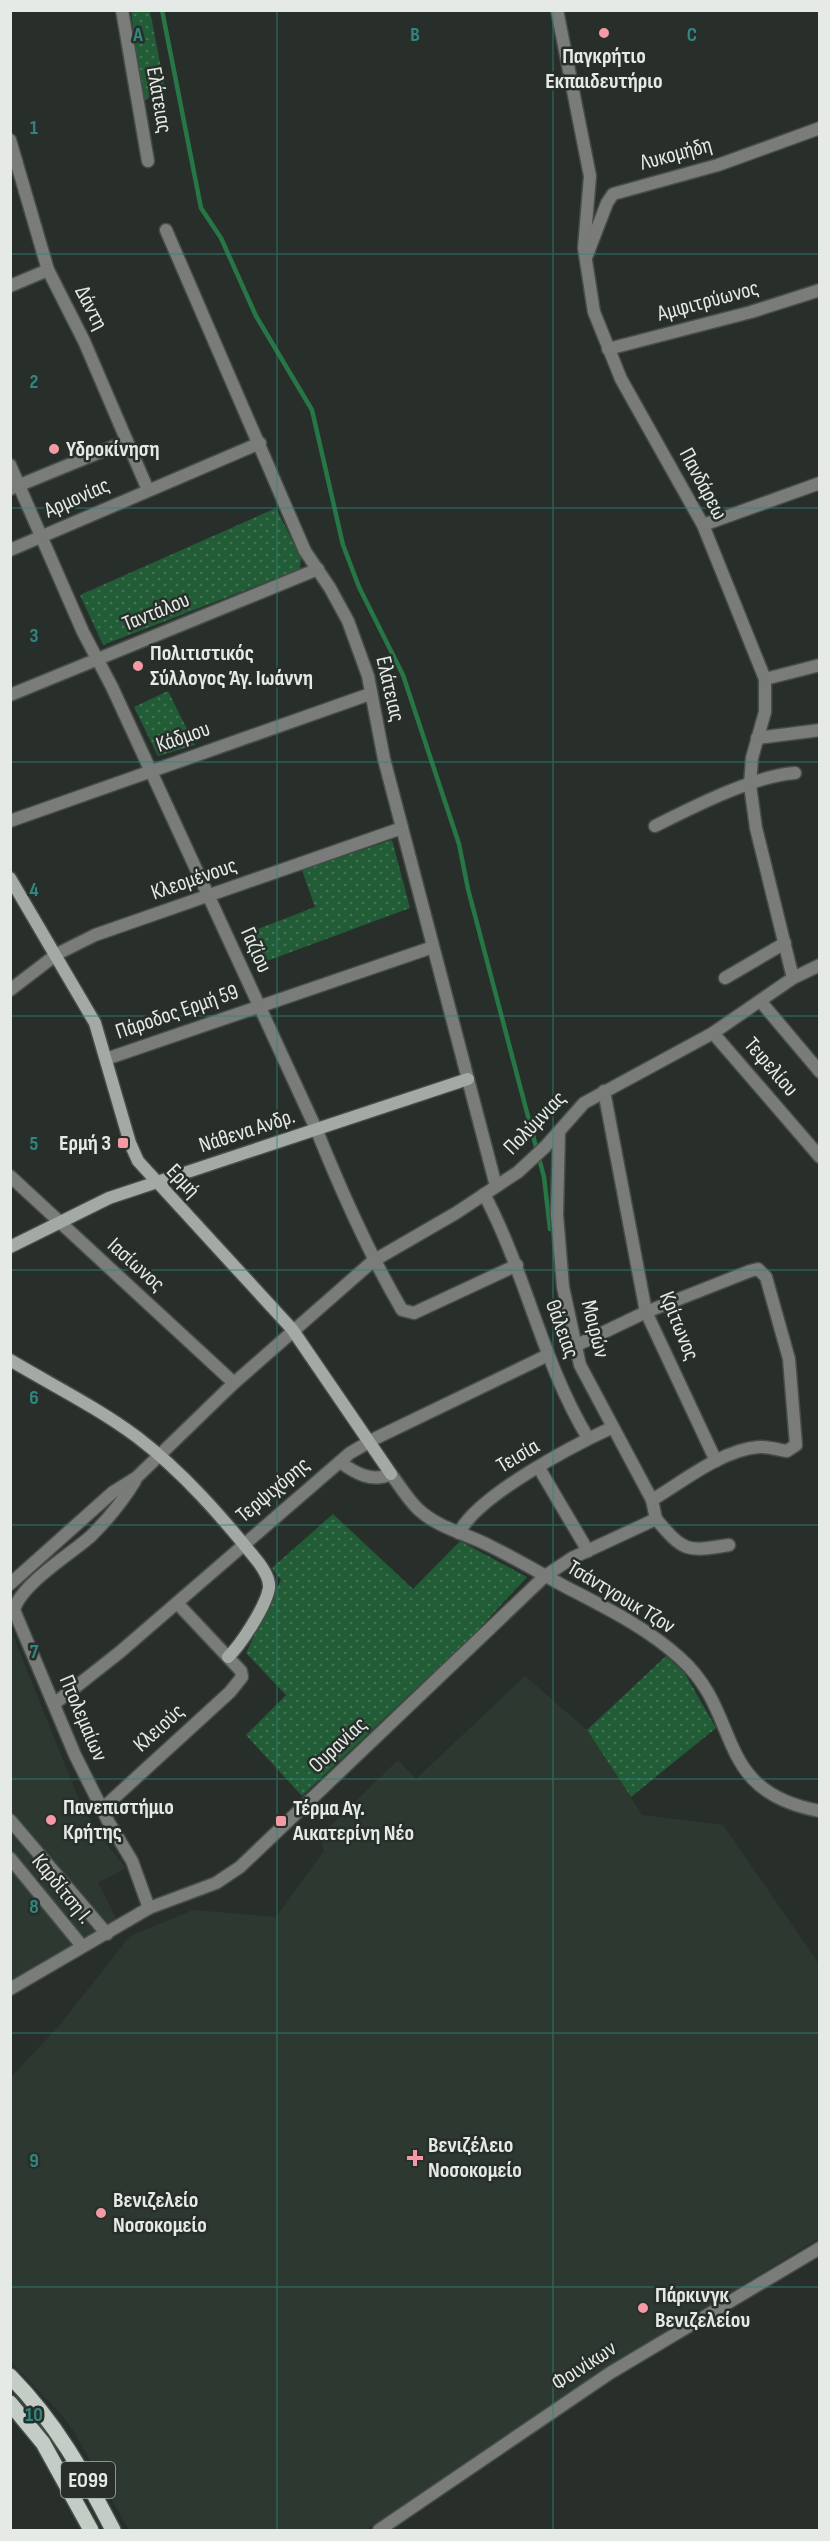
<svg xmlns="http://www.w3.org/2000/svg" width="830" height="2541" viewBox="0 0 830 2541" font-family="'Sofia Sans Condensed',sans-serif">
  <style>
    .built { fill: #2d3930 }
    .green { fill: url(#green-dots) }
    .lines { fill: none; stroke-linecap: round; stroke-linejoin: round }
    .stream { stroke: #277646; stroke-width: 4.5 }
    .street-casing { stroke: #464d48; stroke-width: 15 }
    .secondary-casing { stroke: #464d48; stroke-width: 15 }
    .primary-casing { stroke: #464d48; stroke-width: 18 }
    .street { stroke: #797c79; stroke-width: 12 }
    .secondary { stroke: #a3a9a5; stroke-width: 12 }
    .primary { stroke: #c4ccc6; stroke-width: 15 }
    .grid { fill: none; stroke: #2f8780; stroke-width: 1.5; stroke-opacity: 0.55 }
    .poi-dot { fill: #f49aa4; stroke: #282f2a; stroke-width: 2 }
    .labels { text-anchor: middle; dominant-baseline: central; stroke-width: 5; stroke-linejoin: round; paint-order: stroke }
    .shield { fill: #282f2a; stroke: #acb2ae; stroke-width: 1.5 }
    .shield-label { font-size: 21px; font-weight: bold; fill: #e5eae6 }
    .poi-label { font-size: 22px; font-weight: bold; fill: #e5eae6; stroke: #282f2a; text-anchor: start }
    .street-label { font-size: 22px; fill: #e5eae6; stroke: #282f2a }
    .grid-label { font-size: 20px; text-anchor: middle; font-weight: bold; fill: #2f8780; stroke: #282f2a; stroke-width: 5; stroke-linejoin: round; paint-order: stroke }
  </style>
  <defs>
    <pattern id="green-dots" width="8" height="8" patternUnits="userSpaceOnUse" patternTransform="scale(1.5)"><rect width="8" height="8" fill="#225c37"/><path d="M2 2h.1M6 6h.1" fill="none" stroke="#427454" stroke-width="1.8" stroke-linecap="round"/></pattern>
  </defs>
  <rect width="100%" height="100%" fill="#282f2a"/>
  <g class="built">
    <polygon points="10,1628 79,1800 103,1840 126,1868 98,1883 117,1920 11,1996"/>
    <polygon points="525,1676 587,1730 642,1815 723,1825 819,1964 819,2238 608,2368 366,2530 129,2530 73,2430 61,2414 11,2362 10,2078 59,2026 130,1936 193,1910 276,1917 324,1851 320,1836 398,1760 416,1779"/>
  </g>
  <g class="green">
    <polygon points="131,11 150,11 164,84 142,103"/>
    <polygon points="276,508 301,558 300,569 103,645 80,595"/>
    <polygon points="168,691 195,745 158,756 134,707"/>
    <polygon points="392,840 410,908 256,965 242,935 315,907 302,870"/>
    <polygon points="333,1514 413,1589 460,1541 527,1577 476,1632 302,1796 246,1735 286,1695 246,1653 281,1580 272,1568"/>
    <polygon points="666,1656 684,1672 716,1728 631,1797 587,1730"/>
  </g>
  <g class="lines">
    <polyline class="stream" points="162,10 201,208 221,238 256,316 312,410 343,545 359,587 403,675 459,844 468,889 544,1177 550,1229"/>
    <defs>
      <g id="street">
        <polyline points="122,10 148,161"/>
        <polyline points="557,10 590,176 584,248 594,312 621,379 703,525 765,679 765,712 752,758 750,785 756,828 793,978"/>
        <polyline points="10,140 48,270 84,341 148,490"/>
        <polyline points="166,230 305,551 330,588 348,621 368,676 384,759 496,1186"/>
        <polyline points="587,255 607,203 613,194 718,165 820,128"/>
        <polyline points="10,286 48,270"/>
        <polyline points="608,349 751,312 820,290"/>
        <path d="M10,465L83,632L112,687L317,1131C342,1193 368,1252 402,1310L414,1313L517,1265"/>
        <polyline points="10,489 127,441"/>
        <polyline points="703,525 820,483"/>
        <polyline points="10,550 260,443"/>
        <polyline points="765,679 820,665"/>
        <polyline points="10,695 318,569"/>
        <polyline points="757,738 820,730"/>
        <polyline points="10,821 370,694"/>
        <path d="M655,826C693,807 753,776 795,773"/>
        <polyline points="725,978 785,943"/>
        <polyline points="10,990 57,954 95,935 402,828"/>
        <polyline points="761,1002 820,1072"/>
        <polyline points="713,1033 820,1157"/>
        <polyline points="106,1059 433,947"/>
        <polyline points="604,1091 646,1312 716,1461"/>
        <polyline points="559,1132 557,1215 563,1287 580,1365 652,1500 656,1519"/>
        <polyline points="10,1176 234,1383"/>
        <path d="M484,1194C526,1273 542,1362 588,1438"/>
        <path d="M575,1346L646,1312L750,1271L758,1269L766,1277L789,1359L796,1445L787,1451C778,1450 769,1446 759,1447C721,1450 684,1481 652,1500"/>
        <path d="M340,1462C355,1473 372,1483 391,1474C400,1486 408,1500 419,1510C440,1529 468,1534 492,1547C516,1559 540,1573 564,1586C604,1607 646,1627 680,1658C744,1715 711,1791 820,1811"/>
        <polyline points="539,1468 588,1551"/>
        <path d="M135,1481C123,1501 108,1519 91,1536C71,1554 21,1584 14,1610L75,1755L108,1821L132,1861L149,1908"/>
        <path d="M459,1533C477,1496 572,1446 611,1428"/>
        <polyline points="10,1584 113,1492 137,1477 234,1383 373,1261 456,1213 518,1172 545,1147 584,1103 713,1033 793,978 820,965"/>
        <polyline points="54,1704 120,1652 350,1453 376,1438 548,1355"/>
        <polyline points="102,1809 230,1692 242,1677 241,1671 177,1603"/>
        <polyline points="10,1820 107,1934"/>
        <polyline points="10,1858 82,1946"/>
        <path d="M10,1989L149,1908L216,1883L240,1867L545,1576L572,1558L656,1519C684,1552 686,1552 729,1545"/>
        <polyline points="379,2530 610,2373 820,2248"/>
      </g>
      <g id="secondary">
        <polyline points="10,878 95,1023 130,1143 138,1161 292,1329 391,1474"/>
        <polyline points="10,1247 109,1198 468,1079"/>
        <path d="M10,1360C52,1385 98,1408 137,1437C183,1472 223,1518 259,1563C264,1570 270,1579 269,1588C266,1606 241,1645 228,1657"/>
      </g>
      <g id="primary">
        <path d="M10,2376C57,2424 83,2472 113,2530"/>
        <polyline points="10,2403 43,2443 91,2530"/>
      </g>
    </defs>
    <use href="#street" class="street-casing"/>
    <use href="#secondary" class="secondary-casing"/>
    <use href="#primary" class="primary-casing"/>
    <use href="#street" class="street"/>
    <use href="#secondary" class="secondary"/>
    <use href="#primary" class="primary"/>
  </g>
  <path class="grid" d="M277,10V2530M553,10V2530M10,254H820M10,508H820M10,762H820M10,1016H820M10,1270H820M10,1525H820M10,1779H820M10,2033H820M10,2287H820"/>
  <g class="poi-dot">
    <circle cx="604" cy="33" r="6"/>
    <circle cx="54" cy="449" r="6"/>
    <circle cx="138" cy="666" r="6"/>
    <rect x="117" y="1137" width="12" height="12" rx="3"/>
    <circle cx="51" cy="1820" r="6"/>
    <rect x="275" y="1815" width="12" height="12" rx="3"/>
    <path d="M412 2149h6v6h6v6h-6v6h-6v-6h-6v-6h6z"/>
    <circle cx="101" cy="2213" r="6"/>
    <circle cx="643" cy="2308" r="6"/>
  </g>
  <g class="labels">
    <rect class="shield" x="61" y="2462" width="54" height="36" rx="4.5"/>
    <g class="shield-label">
      <text x="88" y="2480">ΕΟ99</text>
    </g>
    <g class="poi-label">
      <text x="604" y="56" text-anchor="middle">Παγκρήτιο<tspan x="604" dy="25">Εκπαιδευτήριο</tspan></text>
      <text x="66" y="449">Υδροκίνηση</text>
      <text x="150" y="653">Πολιτιστικός<tspan x="150" dy="25">Σύλλογος Άγ. Ιωάννη</tspan></text>
      <text x="111" y="1143" text-anchor="end">Ερμή 3</text>
      <text x="63" y="1807">Πανεπιστήμιο<tspan x="63" dy="25">Κρήτης</tspan></text>
      <text x="293" y="1808">Τέρμα Αγ.<tspan x="293" dy="25">Αικατερίνη Νέο</tspan></text>
      <text x="428" y="2145">Βενιζέλειο<tspan x="428" dy="25">Νοσοκομείο</tspan></text>
      <text x="113" y="2200">Βενιζελείο<tspan x="113" dy="25">Νοσοκομείο</tspan></text>
      <text x="655" y="2295">Πάρκινγκ<tspan x="655" dy="25">Βενιζελείου</tspan></text>
    </g>
    <g class="street-label">
      <text transform="translate(159 100) rotate(80)">Ελάτειας</text>
      <text transform="translate(676 154) rotate(-15)">Λυκομήδη</text>
      <text transform="translate(708 301) rotate(-15)">Αμφιτρύωνος</text>
      <text transform="translate(91 308) rotate(63)">Δάντη</text>
      <text transform="translate(703 484) rotate(62)">Πανδάρεω</text>
      <text transform="translate(77 498) rotate(-24)">Αρμονίας</text>
      <text transform="translate(156 612) rotate(-22)">Ταντάλου</text>
      <text transform="translate(390 689) rotate(77)">Ελάτειας</text>
      <text transform="translate(183 737) rotate(-19)">Κάδμου</text>
      <text transform="translate(194 879) rotate(-19)">Κλεομένους</text>
      <text transform="translate(256 950) rotate(66)">Γαζίου</text>
      <text transform="translate(177 1012) rotate(-19)">Πάροδος Ερμή 59</text>
      <text transform="translate(771 1067) rotate(49)">Τεφελίου</text>
      <text transform="translate(535 1123) rotate(-46)">Πολύμνιας</text>
      <text transform="translate(247 1131) rotate(-18)">Νάθενα Ανδρ.</text>
      <text transform="translate(183 1181) rotate(47)">Ερμή</text>
      <text transform="translate(136 1265) rotate(42)">Ιασίωνος</text>
      <text transform="translate(679 1326) rotate(68)">Κρίτωνος</text>
      <text transform="translate(562 1329) rotate(70)">Θάλειας</text>
      <text transform="translate(595 1329) rotate(76)">Μοιρών</text>
      <text transform="translate(518 1456) rotate(-31)">Τεισία</text>
      <text transform="translate(273 1490) rotate(-40)">Τερψιχόρης</text>
      <text transform="translate(621 1597) rotate(31)">Τσάντγουικ Τζον</text>
      <text transform="translate(83 1718) rotate(67)">Πτολεμαίων</text>
      <text transform="translate(159 1728) rotate(-42)">Κλειούς</text>
      <text transform="translate(338 1745) rotate(-43)">Ουρανίας</text>
      <text transform="translate(62 1889) rotate(51)">Καρδίτση Ι.</text>
      <text transform="translate(584 2366) rotate(-33)">Φοινίκων</text>
    </g>
  </g>
  <g class="grid-label">
    <text x="138" y="41">A</text>
    <text x="415" y="41">B</text>
    <text x="692" y="41">C</text>
    <text x="34" y="134">1</text>
    <text x="34" y="388">2</text>
    <text x="34" y="642">3</text>
    <text x="34" y="896">4</text>
    <text x="34" y="1150">5</text>
    <text x="34" y="1404">6</text>
    <text x="34" y="1658">7</text>
    <text x="34" y="1913">8</text>
    <text x="34" y="2167">9</text>
    <text x="34" y="2421">10</text>
  </g>
  <rect width="830" height="2541" fill="none" stroke="#e5eae6" stroke-width="24"/>
</svg>
